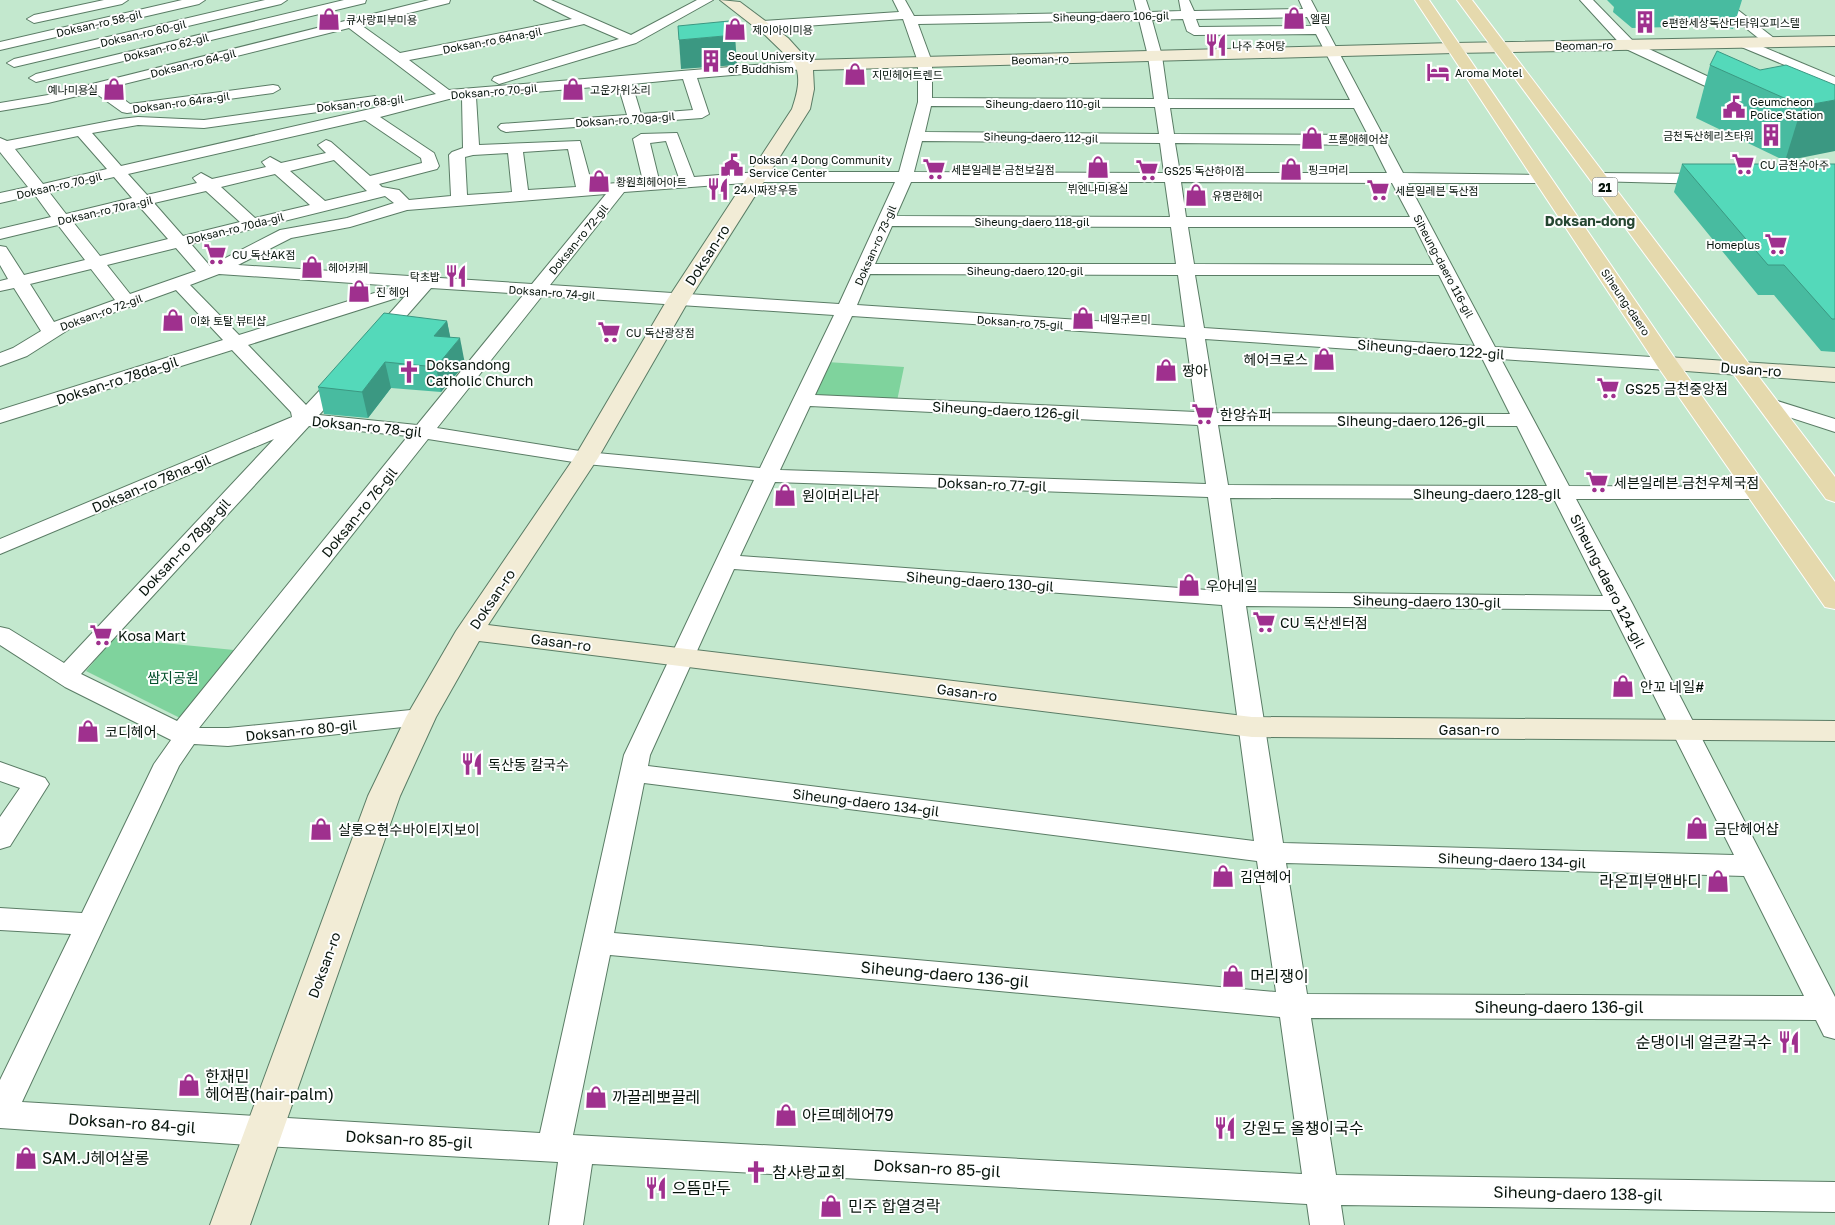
<svg xmlns="http://www.w3.org/2000/svg" width="1835" height="1225" viewBox="0 0 1835 1225" font-family="'Golos Text','Noto Sans KR',sans-serif">
  <style>
    .green { fill: #7fd39d }
    .lines { fill: none; stroke-linecap: round; stroke-linejoin: round }
    .street-casing { stroke: #5a7c65; stroke-width: 2 }
    .secondary-casing { stroke: #5a7c65; stroke-width: 2 }
    .primary-casing { stroke: #fff; stroke-width: 2 }
    .street { fill: #fff; fill-rule: evenodd }
    .secondary { fill: #f2ecd6; fill-rule: evenodd }
    .primary { fill: #e5d9ad; fill-rule: evenodd }
    .wall { fill: #48bba0 }
    .shaded-wall { fill: #3b9882 }
    .building { fill: #54d9ba; stroke: #3b9882 }
    .labels { text-anchor: middle; dominant-baseline: central; stroke-width: 4; stroke-linejoin: round; paint-order: stroke }
    .far-street-label { font-size: 11px; fill: #07140c; stroke: #fefefe }
    .far-poi-label { font-size: 11px; fill: #07140c; stroke: #fefefe; text-anchor: start }
    .shield { fill: #fefefe; stroke: #515a55; stroke-width: 1 }
    .shield-label { font-size: 12px; font-weight: bold; fill: #07140c }
    .far-quarter-label { font-size: 14px; font-weight: bold; fill: #264732; stroke: #fefefe }
    .street-label { font-size: 14px; fill: #07140c; stroke: #fefefe }
    .poi-label { font-size: 14px; fill: #07140c; stroke: #fefefe; text-anchor: start }
    .park-label { font-size: 14px; fill: #02502b; stroke: #fefefe }
    .near-poi-label { font-size: 16px; fill: #07140c; stroke: #fefefe; text-anchor: start }
    .near-street-label { font-size: 16px; fill: #07140c; stroke: #fefefe }
  </style>
  <rect width="100%" height="100%" fill="#c3e8ce"/>
  <g class="green">
    <polygon points="827,362 904,367 897,401 812,397"/>
    <polygon points="114,638 234,650 182,719 86,671"/>
  </g>
  <g class="lines">
    <defs>
      <g id="street">
        <polygon points="104,0 128,0 122,4 34,23 27,19 34,15"/>
        <polygon points="182,0 205,0 199,4 0,50 0,42"/>
        <polygon points="265,0 287,0 281,4 14,67 7,63 14,59"/>
        <polygon points="344,0 366,0 365,3 36,82 29,78 36,74"/>
        <path d="M429,0H450L449,3L361,25L400,53L572,19L534,0H551L631,35L697,0H713L636,43L499,84L492,80L494,77L619,39L584,24L506,42L409,60L449,90L804,61L811,65L804,69L697,78L709,114L702,118L506,132L501,130L498,127L501,124L627,115L618,85L476,97L479,145L580,141L592,185L643,181L633,139L641,134L677,133L694,177L758,172H899L918,102V62L903,19L763,29L756,25L763,21L899,12L893,0H905L914,16L1137,12L1134,0H1146L1150,12L1181,11L1179,0H1189L1194,11L1303,9L1299,0H1311L1403,173L1548,175L1550,178L1548,181L1542,183H1408L1495,347L1667,358L1674,360L1677,364L1674,368L1667,370L1501,359L1569,486L1757,487L1765,488L1768,493L1765,498L1757,499H1576L1632,603L1835,997V1039L1824,1036L1816,1020L1311,1018L1336,1175L1835,1182V1212L1341,1205L1344,1225H1310L1307,1204L592,1164L583,1225H549L558,1162L264,1146L0,1128V1080L71,934L0,930V908L82,913L154,764L171,740L65,687L0,645V627L9,629L64,663L274,439L0,554V539L292,417L291,412L232,350L0,423V410L223,340L176,290L71,328L27,356L0,366V353L13,348L41,331L14,288L0,291V281L8,279L0,265V246L6,247L24,275L85,260L58,225L0,239V229L51,217L35,195L0,203V193L28,187L0,152V138L7,141L120,119L138,117L204,120L375,96L382,100L375,104L204,128L138,125L92,133L121,166L436,94L349,28L108,88L130,104L273,85L278,86L280,89L273,93L127,113L122,112L94,92L48,103L0,111V103L48,95ZM1307,17L1312,26L1199,27L1196,19ZM1183,19L1187,31L1194,35L1316,34L1350,100L1168,99L1162,56L1152,20ZM1139,20L1148,56L1154,99L932,98V62L918,24ZM683,79L693,110L641,114L632,84ZM462,98L463,148L452,152L449,155L451,196L409,200L399,190L382,187L379,184L437,169L439,166L434,153L380,117L449,99ZM931,106L1155,107L1159,134L925,132ZM1170,108H1354L1368,135L1174,134ZM365,120L421,158L422,163L370,176L331,142L326,140L318,145L326,153L281,163L270,157L262,162L266,167L212,179L201,173L193,178L197,183L147,195L128,174ZM78,136L107,169L43,184L15,149ZM666,141L679,178L659,180L650,143ZM922,141L1160,143L1164,173L914,172ZM1175,143L1373,145L1387,173H1180ZM568,149L576,187L528,190L523,152ZM508,153L512,192L467,195L465,157L473,155ZM334,160L367,191L325,201L290,171ZM275,174L310,205L255,218L221,187ZM114,177L132,198L66,214L49,192ZM758,182H895L839,304L550,285L624,192ZM911,182H1165L1170,217L896,216ZM1181,182L1392,183L1410,217H1186ZM206,191L240,222L183,236L154,203ZM606,194L532,284L238,265L291,238L350,227L407,210ZM385,196L394,203L347,218L280,230L210,266L191,244ZM139,206L168,239L100,256L73,222ZM892,226L1171,227L1176,264H875ZM1188,227H1415L1434,265L1194,264ZM176,248L196,271L130,294L107,265ZM91,269L115,300L54,322L30,284ZM219,274L397,286L239,335L190,285ZM870,274L1178,275L1185,327L857,305ZM1195,275H1439L1475,346L1204,328ZM431,288L524,294L417,425L319,415L349,382L352,378L349,374H335L306,405L248,345L406,295L366,340L368,344H382ZM542,296L834,315L760,468L586,452L437,428ZM852,316L1186,338L1196,412L815,395ZM1205,339L1482,358L1510,414L1217,413ZM810,406L1198,425L1206,484L780,470ZM1218,425L1517,426L1547,486L1228,485ZM309,426L408,436L177,721L81,674ZM428,439L586,464L754,480L624,755L540,1133L22,1102L179,766L194,744L228,746L421,725L430,723L434,717L430,711L421,709L228,728H199ZM775,482L1208,497L1221,591L740,556ZM1230,498L1554,499L1603,596L1244,592ZM734,569L1222,605L1254,841L648,766L650,755ZM1246,606L1611,610L1734,855L1283,843ZM644,783L1257,861L1276,992L614,933ZM1286,863L1744,876L1804,996L1307,994ZM610,955L1280,1017L1302,1174L573,1135Z"/>
        <polygon points="1580,0 1593,0 1634,42 1741,92 1743,95 1736,99 1731,98 1624,48"/>
        <polygon points="1711,0 1725,0 1779,42 1777,45 1767,45"/>
        <polygon points="1744,39 1835,77 1835,86 1739,46 1737,43"/>
        <polygon points="1598,173 1709,174 1717,179 1709,184 1592,181 1590,178 1592,175"/>
        <polygon points="1768,398 1835,419 1835,432 1761,408 1758,404 1761,400"/>
        <polygon points="0,762 45,778 49,784 10,846 0,849 0,817 20,788 0,781"/>
      </g>
      <g id="secondary">
        <path d="M720,0L740,2L788,38L808,60L1454,43L1835,36V46L1454,53L813,70L814,89L810,109L689,300L598,458L488,625L1252,717L1835,721V741L1252,737L479,641L436,717L400,796L250,1225H210L368,796L406,717L456,631L574,458L667,300L792,109C797,94 802,77 794,63L765,35Z"/>
        <polygon points="1667,357 1835,368 1835,382 1659,369 1656,364 1659,359"/>
      </g>
      <g id="primary">
        <polygon points="1415,0 1429,0 1676,360 1835,582 1835,609 1825,607 1656,364"/>
        <polygon points="1457,0 1472,0 1835,477 1835,502 1826,499"/>
      </g>
    </defs>
    <use href="#street" class="street-casing"/>
    <use href="#secondary" class="secondary-casing"/>
    <use href="#primary" class="primary-casing"/>
    <use href="#street" class="street"/>
    <use href="#secondary" class="secondary"/>
    <use href="#primary" class="primary"/>
  </g>
  <g class="wall">
    <polygon points="1607,0 1742,0 1733,29 1674,15 1671,27 1632,28 1613,12 1614,7"/>
    <polygon points="1710,65 1760,70 1835,85 1785,161 1696,118"/>
    <polygon points="1682,164 1835,164 1835,352 1821,351 1774,295 1758,295 1674,192"/>
    <polygon points="447,321 450,337 465,364 441,392 391,388 368,418 324,414 318,387"/>
  </g>
  <g class="shaded-wall">
    <polygon points="735,35 737,65 681,69 679,40"/>
    <polygon points="1835,100 1835,151 1785,161 1802,106"/>
    <polygon points="447,321 452,346 434,336"/>
    <polygon points="460,338 465,364 441,392 436,367"/>
    <polygon points="385,362 391,388 368,418 362,392"/>
  </g>
  <g class="building">
    <polygon points="729,21 735,35 679,40 678,26"/>
    <polygon points="1717,51 1760,70 1786,65 1835,85 1835,100 1802,106 1710,65"/>
    <polygon points="1682,164 1835,164 1835,319 1832,319 1784,265 1768,265"/>
    <polygon points="384,313 447,321 434,336 460,338 436,367 385,362 362,392 318,387"/>
  </g>
  <defs>
    <symbol id="shop-bare" viewBox="-9 -9 18 18"><path d="M-5-2.5h2.3a2.7 3.5 0 0 1 5.4 0H5L5.5 6h-11ZM-1.5-2.5h3a1.5 2.3 0 0 0-3 0Z" fill="#9f308e" stroke="#fefefe" stroke-width="2.5" paint-order="stroke"/></symbol>
    <symbol id="building-bare" viewBox="-9 -9 18 18"><path d="M-4-6H4V6H1V3H-1V6H-4ZM-2.5-4.3h1.7v1.8h-1.7ZM.8-4.3h1.7v1.8H.8ZM-2.5-1h1.7V.8h-1.7ZM.8-1h1.7V.8H.8Z" fill="#9f308e" stroke="#fefefe" stroke-width="2.5" paint-order="stroke"/></symbol>
    <symbol id="restaurant-bare" viewBox="-9 -9 18 18"><path d="M-5-6h1v4h1v-4h1v4h1v-4h1v5L-1.5 .5V6h-2V.5L-5-1ZM5-6V6H3V1.5H1.5Q1.5-4 5-6Z" fill="#9f308e" stroke="#fefefe" stroke-width="2.5" paint-order="stroke"/></symbol>
    <symbol id="hotel-bare" viewBox="-9 -9 18 18"><path d="M-6-4.5h1.5V1H6V5H4.5V3h-9V5H-6ZM-4 0a1.8 1.8 0 1 1 3.6 0ZM.5 0V-2.5h3Q6-2.5 6 0Z" fill="#9f308e" stroke="#fefefe" stroke-width="2.5" paint-order="stroke"/></symbol>
    <symbol id="civic-bare" viewBox="-9 -9 18 18"><path d="M-.6-6.5H3V-4.5H.6V-3L4-1V1h2V6H-6V1h2V-1L-.6-3ZM-1.2 2.5V6h2.4V2.5Z" fill="#9f308e" stroke="#fefefe" stroke-width="2.5" paint-order="stroke"/></symbol>
    <symbol id="supermarket-bare" viewBox="-9 -9 18 18"><path d="M-6-5.5h2.5l.6 2H6L4.5 2H-2.5L-4.4-4H-6ZM-1.5 3.2a1.3 1.3 0 1 0 .1 0ZM3 3.2a1.3 1.3 0 1 0 .1 0Z" fill="#9f308e" stroke="#fefefe" stroke-width="2.5" paint-order="stroke"/></symbol>
    <symbol id="church-bare" viewBox="-9 -9 18 18"><path d="M-1.2-6h2.4v3.5h3.3v2.4h-3.3V6h-2.4V-.1h-3.3v-2.4h3.3Z" fill="#9f308e" stroke="#fefefe" stroke-width="2.5" paint-order="stroke"/></symbol>
  </defs>
  <g fill-rule="evenodd">
    <use href="#shop-bare" x="1278" y="2" width="32" height="32"/>
    <use href="#shop-bare" x="313" y="3" width="32" height="32"/>
    <use href="#building-bare" x="1629" y="6" width="32" height="32"/>
    <use href="#shop-bare" x="719" y="13" width="32" height="32"/>
    <use href="#restaurant-bare" x="1200" y="29" width="32" height="32"/>
    <use href="#building-bare" x="695" y="45" width="32" height="32"/>
    <use href="#hotel-bare" x="1422" y="56" width="32" height="32"/>
    <use href="#shop-bare" x="839" y="58" width="32" height="32"/>
    <use href="#shop-bare" x="98" y="73" width="32" height="32"/>
    <use href="#shop-bare" x="557" y="73" width="32" height="32"/>
    <use href="#civic-bare" x="1718" y="91" width="32" height="32"/>
    <use href="#building-bare" x="1755" y="119" width="32" height="32"/>
    <use href="#shop-bare" x="1296" y="122" width="32" height="32"/>
    <use href="#supermarket-bare" x="1727" y="148" width="32" height="32"/>
    <use href="#civic-bare" x="716" y="149" width="32" height="32"/>
    <use href="#shop-bare" x="1082" y="151" width="32" height="32"/>
    <use href="#supermarket-bare" x="918" y="153" width="32" height="32"/>
    <use href="#shop-bare" x="1275" y="153" width="32" height="32"/>
    <use href="#supermarket-bare" x="1131" y="154" width="32" height="32"/>
    <use href="#shop-bare" x="583" y="165" width="32" height="32"/>
    <use href="#restaurant-bare" x="702" y="173" width="32" height="32"/>
    <use href="#supermarket-bare" x="1362" y="174" width="32" height="32"/>
    <use href="#shop-bare" x="1180" y="179" width="32" height="32"/>
    <use href="#supermarket-bare" x="1760" y="228" width="32" height="32"/>
    <use href="#supermarket-bare" x="199" y="238" width="32" height="32"/>
    <use href="#shop-bare" x="296" y="251" width="32" height="32"/>
    <use href="#restaurant-bare" x="440" y="260" width="32" height="32"/>
    <use href="#shop-bare" x="343" y="275" width="32" height="32"/>
    <use href="#shop-bare" x="1067" y="302" width="32" height="32"/>
    <use href="#shop-bare" x="157" y="304" width="32" height="32"/>
    <use href="#supermarket-bare" x="593" y="316" width="32" height="32"/>
    <use href="#shop-bare" x="1308" y="343" width="32" height="32"/>
    <use href="#shop-bare" x="1150" y="354" width="32" height="32"/>
    <use href="#church-bare" x="393" y="356" width="32" height="32"/>
    <use href="#supermarket-bare" x="1592" y="372" width="32" height="32"/>
    <use href="#supermarket-bare" x="1187" y="398" width="32" height="32"/>
    <use href="#supermarket-bare" x="1581" y="466" width="32" height="32"/>
    <use href="#shop-bare" x="769" y="479" width="32" height="32"/>
    <use href="#shop-bare" x="1173" y="569" width="32" height="32"/>
    <use href="#supermarket-bare" x="1248" y="606" width="32" height="32"/>
    <use href="#supermarket-bare" x="85" y="619" width="32" height="32"/>
    <use href="#shop-bare" x="1607" y="670" width="32" height="32"/>
    <use href="#shop-bare" x="72" y="715" width="32" height="32"/>
    <use href="#restaurant-bare" x="456" y="748" width="32" height="32"/>
    <use href="#shop-bare" x="1681" y="812" width="32" height="32"/>
    <use href="#shop-bare" x="305" y="813" width="32" height="32"/>
    <use href="#shop-bare" x="1207" y="860" width="32" height="32"/>
    <use href="#shop-bare" x="1702" y="865" width="32" height="32"/>
    <use href="#shop-bare" x="1217" y="960" width="32" height="32"/>
    <use href="#restaurant-bare" x="1773" y="1026" width="32" height="32"/>
    <use href="#shop-bare" x="173" y="1069" width="32" height="32"/>
    <use href="#shop-bare" x="580" y="1081" width="32" height="32"/>
    <use href="#shop-bare" x="770" y="1099" width="32" height="32"/>
    <use href="#restaurant-bare" x="1209" y="1112" width="32" height="32"/>
    <use href="#shop-bare" x="10" y="1142" width="32" height="32"/>
    <use href="#church-bare" x="740" y="1156" width="32" height="32"/>
    <use href="#restaurant-bare" x="640" y="1172" width="32" height="32"/>
    <use href="#shop-bare" x="815" y="1190" width="32" height="32"/>
  </g>
  <g class="labels">
    <g class="far-street-label">
      <text transform="translate(1111 16) rotate(-1)">Siheung-daero 106-gil</text>
      <text transform="translate(99 23) rotate(-13)">Doksan-ro 58-gil</text>
      <text transform="translate(143 33) rotate(-13)">Doksan-ro 60-gil</text>
      <text transform="translate(492 40) rotate(-11)">Doksan-ro 64na-gil</text>
      <text transform="translate(1584 45) rotate(-1)">Beoman-ro</text>
      <text transform="translate(166 47) rotate(-14)">Doksan-ro 62-gil</text>
      <text transform="translate(1040 59) rotate(-2)">Beoman-ro</text>
      <text transform="translate(193 63) rotate(-14)">Doksan-ro 64-gil</text>
      <text transform="translate(494 91) rotate(-5)">Doksan-ro 70-gil</text>
      <text transform="translate(181 102) rotate(-8)">Doksan-ro 64ra-gil</text>
      <text transform="translate(360 103) rotate(-6)">Doksan-ro 68-gil</text>
      <text x="1043" y="103">Siheung-daero 110-gil</text>
      <text transform="translate(625 119) rotate(-4)">Doksan-ro 70ga-gil</text>
      <text transform="translate(1041 137) rotate(1)">Siheung-daero 112-gil</text>
      <text transform="translate(59 185) rotate(-13)">Doksan-ro 70-gil</text>
      <text transform="translate(105 210) rotate(-13)">Doksan-ro 70ra-gil</text>
      <text x="1032" y="221">Siheung-daero 118-gil</text>
      <text transform="translate(235 228) rotate(-14)">Doksan-ro 70da-gil</text>
      <text transform="translate(578 239) rotate(-51)">Doksan-ro 72-gil</text>
      <text transform="translate(875 245) rotate(-66)">Doksan-ro 73-gil</text>
      <text transform="translate(1444 266) rotate(62)">Siheung-daero 116-gil</text>
      <text x="1025" y="270">Siheung-daero 120-gil</text>
      <text transform="translate(552 292) rotate(4)">Doksan-ro 74-gil</text>
      <text transform="translate(1626 302) rotate(56)">Siheung-daero</text>
      <text transform="translate(101 312) rotate(-20)">Doksan-ro 72-gil</text>
      <text transform="translate(1020 322) rotate(4)">Doksan-ro 75-gil</text>
    </g>
    <g class="far-poi-label">
      <text x="1310" y="18">엘림</text>
      <text x="346" y="19">큐사랑피부미용</text>
      <text x="1662" y="22">e편한세상독산더타워오피스텔</text>
      <text x="752" y="29">제이아이미용</text>
      <text x="1232" y="45">나주 추어탕</text>
      <text x="728" y="55">Seoul University<tspan x="728" dy="13">of Buddhism</tspan></text>
      <text x="1455" y="72">Aroma Motel</text>
      <text x="872" y="74">지민헤어트렌드</text>
      <text x="98" y="89" text-anchor="end">예나미용실</text>
      <text x="590" y="89">고운가위소리</text>
      <text x="1750" y="101">Geumcheon<tspan x="1750" dy="13">Police Station</tspan></text>
      <text x="1754" y="135" text-anchor="end">금천독산헤리츠타워</text>
      <text x="1328" y="138">프롬애헤어샵</text>
      <text x="749" y="159">Doksan 4 Dong Community<tspan x="749" dy="13">Service Center</tspan></text>
      <text x="1760" y="164">CU 금천수아주</text>
      <text x="951" y="169">세븐일레븐 금천보길점</text>
      <text x="1308" y="169">핑크머리</text>
      <text x="1164" y="170">GS25 독산하이점</text>
      <text x="616" y="181">황원희헤어아트</text>
      <text x="1098" y="188" text-anchor="middle">뷔엔나미용실</text>
      <text x="734" y="189">24시짜장우동</text>
      <text x="1395" y="190">세븐일레븐 독산점</text>
      <text x="1212" y="195">유명란헤어</text>
      <text x="1760" y="244" text-anchor="end">Homeplus</text>
      <text x="232" y="254">CU 독산AK점</text>
      <text x="328" y="267">헤어카페</text>
      <text x="440" y="276" text-anchor="end">탁초밥</text>
      <text x="376" y="291">진 헤어</text>
      <text x="1100" y="318">네일구르미</text>
      <text x="190" y="320">이화 토탈 뷰티샵</text>
      <text x="626" y="332">CU 독산광장점</text>
    </g>
    <rect class="shield" x="1592.5" y="177.5" width="25" height="19" rx="4"/>
    <g class="shield-label">
      <text x="1605" y="187">21</text>
    </g>
    <g class="far-quarter-label">
      <text x="1590" y="220">Doksan-dong</text>
    </g>
    <g class="street-label">
      <text transform="translate(707 255) rotate(-57)">Doksan-ro</text>
      <text transform="translate(1431 349) rotate(4)">Siheung-daero 122-gil</text>
      <text transform="translate(1751 369) rotate(4)">Dusan-ro</text>
      <text transform="translate(117 380) rotate(-18)">Doksan-ro 78da-gil</text>
      <text transform="translate(1006 410) rotate(3)">Siheung-daero 126-gil</text>
      <text x="1411" y="420">Siheung-daero 126-gil</text>
      <text transform="translate(367 426) rotate(6)">Doksan-ro 78-gil</text>
      <text transform="translate(151 483) rotate(-23)">Doksan-ro 78na-gil</text>
      <text transform="translate(992 484) rotate(2)">Doksan-ro 77-gil</text>
      <text x="1487" y="493">Siheung-daero 128-gil</text>
      <text transform="translate(359 512) rotate(-51)">Doksan-ro 76-gil</text>
      <text transform="translate(184 547) rotate(-47)">Doksan-ro 78ga-gil</text>
      <text transform="translate(980 581) rotate(4)">Siheung-daero 130-gil</text>
      <text transform="translate(1608 581) rotate(63)">Siheung-daero 124-gil</text>
      <text transform="translate(492 599) rotate(-56)">Doksan-ro</text>
      <text transform="translate(1427 601) rotate(1)">Siheung-daero 130-gil</text>
      <text transform="translate(561 642) rotate(7)">Gasan-ro</text>
      <text transform="translate(967 692) rotate(7)">Gasan-ro</text>
      <text x="1469" y="729">Gasan-ro</text>
      <text transform="translate(301 730) rotate(-6)">Doksan-ro 80-gil</text>
      <text transform="translate(866 802) rotate(7)">Siheung-daero 134-gil</text>
      <text transform="translate(1512 860) rotate(2)">Siheung-daero 134-gil</text>
      <text transform="translate(324 965) rotate(-70)">Doksan-ro</text>
    </g>
    <g class="poi-label">
      <text x="1308" y="359" text-anchor="end">헤어크로스</text>
      <text x="426" y="364">Doksandong<tspan x="426" dy="16">Catholic Church</tspan></text>
      <text x="1182" y="370">짱아</text>
      <text x="1625" y="388">GS25 금천중앙점</text>
      <text x="1220" y="414">한양슈퍼</text>
      <text x="1614" y="482">세븐일레븐 금천우체국점</text>
      <text x="802" y="495">원이머리나라</text>
      <text x="1206" y="585">우아네일</text>
      <text x="1280" y="622">CU 독산센터점</text>
      <text x="118" y="635">Kosa Mart</text>
      <text x="1640" y="686">안꼬 네일#</text>
      <text x="105" y="731">코디헤어</text>
      <text x="488" y="764">독산동 칼국수</text>
      <text x="1714" y="828">금단헤어샵</text>
      <text x="338" y="829">살롱오현수바이티지보이</text>
      <text x="1240" y="876">김연헤어</text>
    </g>
    <g class="park-label">
      <text x="173" y="677">쌈지공원</text>
    </g>
    <g class="near-poi-label">
      <text x="1702" y="881" text-anchor="end">라온피부앤바디</text>
      <text x="1250" y="976">머리쟁이</text>
      <text x="1772" y="1042" text-anchor="end">순댕이네 얼큰칼국수</text>
      <text x="205" y="1076">한재민<tspan x="205" dy="18">헤어팜(hair-palm)</tspan></text>
      <text x="612" y="1097">까끌레뽀끌레</text>
      <text x="802" y="1115">아르떼헤어79</text>
      <text x="1242" y="1128">강원도 올챙이국수</text>
      <text x="42" y="1158">SAM.J헤어살롱</text>
      <text x="772" y="1172">참사랑교회</text>
      <text x="672" y="1188">으뜸만두</text>
      <text x="848" y="1206">민주 합열경락</text>
    </g>
    <g class="near-street-label">
      <text transform="translate(945 974) rotate(5)">Siheung-daero 136-gil</text>
      <text x="1559" y="1007">Siheung-daero 136-gil</text>
      <text transform="translate(132 1123) rotate(4)">Doksan-ro 84-gil</text>
      <text transform="translate(409 1139) rotate(3)">Doksan-ro 85-gil</text>
      <text transform="translate(937 1168) rotate(3)">Doksan-ro 85-gil</text>
      <text transform="translate(1578 1193) rotate(1)">Siheung-daero 138-gil</text>
    </g>
  </g>
</svg>
